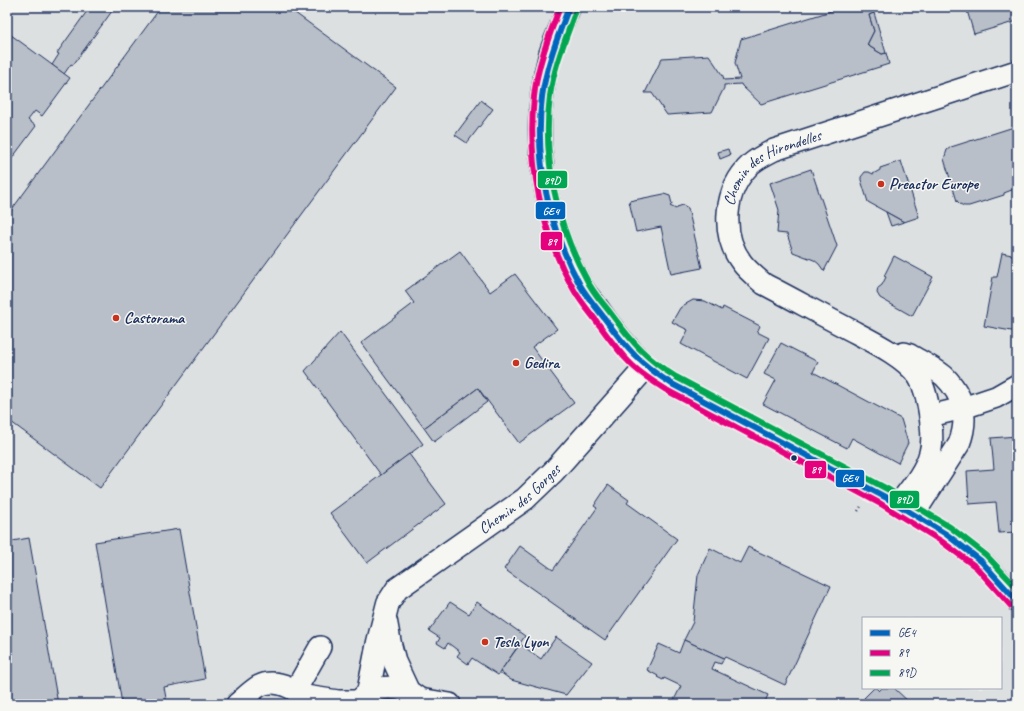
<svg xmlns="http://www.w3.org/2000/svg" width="1024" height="711" viewBox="0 0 1024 711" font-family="Caveat,sans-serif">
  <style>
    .built { fill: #dde0e1; fill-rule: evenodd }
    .building { fill: #b9bfc8; stroke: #1b2f5e }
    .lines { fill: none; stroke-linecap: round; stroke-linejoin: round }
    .minor-casing { stroke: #1b2f5e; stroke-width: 24 }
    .major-casing { stroke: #1b2f5e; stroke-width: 25 }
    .path { stroke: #1b2f5e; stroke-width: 2.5; stroke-dasharray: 1 3; stroke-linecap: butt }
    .minor { stroke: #f6f6f2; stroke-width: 21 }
    .major { stroke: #f6f6f2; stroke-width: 22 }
    .bus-1-casing { stroke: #f6f6f2; stroke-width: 9 }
    .bus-2-casing { stroke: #f6f6f2; stroke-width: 9 }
    .bus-3-casing { stroke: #f6f6f2; stroke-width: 9 }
    .bus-1 { stroke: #0065bd; stroke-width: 6 }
    .bus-2 { stroke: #e5007d; stroke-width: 6 }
    .bus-3 { stroke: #00a651; stroke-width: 6 }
    .poi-dot { fill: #c8321e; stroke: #f6f6f2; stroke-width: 1.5 }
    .bus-dot { fill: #1b2f5e; stroke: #f6f6f2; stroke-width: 1.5 }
    .labels { text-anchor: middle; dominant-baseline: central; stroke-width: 3; stroke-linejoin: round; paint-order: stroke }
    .street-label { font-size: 16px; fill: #1b2f5e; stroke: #f6f6f2 }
    .poi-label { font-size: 16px; font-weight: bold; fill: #1b2f5e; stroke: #f6f6f2; text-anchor: start }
    .line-badge { stroke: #f6f6f2; stroke-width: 1.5 }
    .badge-label { font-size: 11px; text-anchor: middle; font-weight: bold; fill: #fff }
  </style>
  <rect width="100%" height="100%" fill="#edeeec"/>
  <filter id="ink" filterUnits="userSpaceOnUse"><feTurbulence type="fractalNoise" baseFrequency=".025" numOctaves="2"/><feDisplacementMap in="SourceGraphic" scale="8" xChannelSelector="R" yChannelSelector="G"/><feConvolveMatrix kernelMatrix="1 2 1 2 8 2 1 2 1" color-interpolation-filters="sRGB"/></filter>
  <g filter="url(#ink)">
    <path class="built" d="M7,7H1017V704H7ZM863,618H1001V688H863Z"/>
    <g class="building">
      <polygon points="90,7 115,7 73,65 71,64 64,74 52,65 59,54 57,53"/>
      <polygon points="161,7 287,7 396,87 100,488 7,419 7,216"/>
      <polygon points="844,7 872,7 874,13 869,15 874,31 867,45 882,54 886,53 889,64 761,104 742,86 741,84 724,85 724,88 712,112 667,115 652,93 645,93 662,58 709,55 723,76 724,80 740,79 735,63 741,39"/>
      <polygon points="966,7 1014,7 1017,21 974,34"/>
      <polygon points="874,13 886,53 882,54 867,45 874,31 869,15"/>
      <polygon points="7,32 70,78 42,116 35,111 28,120 36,126 7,165"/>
      <polygon points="481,100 493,109 467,143 455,135"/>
      <polygon points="1017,126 1017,188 1004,193 1004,195 969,206 964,206 960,204 957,201 944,159 947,150 951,147"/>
      <polygon points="728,149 730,155 720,159 718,152"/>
      <polygon points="901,161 919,217 904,222 868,202 861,180 861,177 865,172 869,172 873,174 880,170 880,168"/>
      <polygon points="811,169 837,246 824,271 819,264 814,260 793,252 787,234 777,233 779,210 770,183"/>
      <polygon points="664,194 670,196 672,204 670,206 676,209 677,207 683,205 688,208 702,268 671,274 661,227 636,232 629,201"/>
      <polygon points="886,212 904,222 891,226"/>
      <polygon points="460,251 490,292 515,274 557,329 532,347 574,403 519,443 478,388 424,428 361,343 414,303 405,291"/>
      <polygon points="1002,253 1017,256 1017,332 984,326 993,277 997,277"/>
      <polygon points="894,256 933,277 912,316 880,298 877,293 878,288 882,285 886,277 884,276"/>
      <polygon points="693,300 705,301 722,310 723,307 760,326 757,332 769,338 747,379 681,344 688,330 672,322 680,308 684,305"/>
      <polygon points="340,332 423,444 381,475 305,371"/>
      <polygon points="781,343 818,362 813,372 901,419 908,443 898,463 852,438 847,448 763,404 776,380 764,374"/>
      <polygon points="478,388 487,402 434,442 424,428"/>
      <polygon points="1017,436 1017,532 999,533 996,502 969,504 967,471 994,469 991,438"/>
      <polygon points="409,454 446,504 367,563 330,513"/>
      <polygon points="608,485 629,500 627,503 677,539 605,640 504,569 520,546 553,570 597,508 594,506"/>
      <polygon points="179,529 205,679 164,687 167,704 122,704 95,542"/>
      <polygon points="29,538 58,704 7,704 7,542"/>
      <polygon points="748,547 831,586 785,685 725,657 724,658 684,640 693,622 698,575 710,548 740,563"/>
      <polygon points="450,602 469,614 477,602 525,636 498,675 472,658 468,664 457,656 460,652 448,643 445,648 437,643 440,638 429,631"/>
      <polygon points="556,637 592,662 566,695 511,680 500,672 520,644 541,659"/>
      <polygon points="684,640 724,658 721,664 715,662 712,669 768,695 764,704 672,704 681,686 664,678 663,680 657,677 658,676 647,670 659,644 679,653"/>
      <polygon points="874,688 876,688 879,691 882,688 894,688 911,704 869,704 864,698"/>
    </g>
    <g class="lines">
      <defs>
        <g id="minor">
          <path d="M904,353L910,355C920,361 934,368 944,376C964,396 969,418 959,444L914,514"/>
          <polyline points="646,367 672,384 885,497 946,534 981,561 1003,584 1017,601"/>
          <polyline points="930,416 963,408 996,397 1017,385"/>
          <path id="s1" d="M898,505C910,489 925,472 930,453C935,436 928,391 918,376C903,355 867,339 845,327C818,313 791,298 764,284C756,277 748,271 742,263C720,234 724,189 751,164C758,158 766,154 774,150L1017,71"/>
          <polyline points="295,691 320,647"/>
          <polyline points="305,696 338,701 359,701"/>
          <polyline points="420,699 450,704"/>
          <path d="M237,704C244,698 251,691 259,686C278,676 301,693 316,704"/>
        </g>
        <g id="major">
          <polyline points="386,622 390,644 395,663 408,691"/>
          <path id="s2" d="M368,693L378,642L388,603L397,589L525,499L554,471L646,367C627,348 611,328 596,306C590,299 584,292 580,284C542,215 529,131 550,55C555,39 563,23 569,7"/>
          <path d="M357,704C372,682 407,683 423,704"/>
        </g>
      </defs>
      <use href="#minor" class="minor-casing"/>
      <use href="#major" class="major-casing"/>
      <polyline class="path" points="858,511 862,505"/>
      <use href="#minor" class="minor"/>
      <use href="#major" class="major"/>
      <defs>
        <path id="bus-1" d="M569,7C558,36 546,66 542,97C534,161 549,229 580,285C587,297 597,308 605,319C627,349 640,364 672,384L885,497L946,534L981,561L1017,601"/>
        <path id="bus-2" d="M560,7C549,36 537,66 534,97C527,162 541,233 574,290C580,301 589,311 597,322C607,335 617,350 629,362C640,374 654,382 668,391L881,504L941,541L976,567L1011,606"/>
        <path id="bus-3" d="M576,10C566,38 554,66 550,96C542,158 557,226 587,280C593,293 603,303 612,315C632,342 646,359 676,377L889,490L950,527L986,555L1017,588"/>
      </defs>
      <use href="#bus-1" class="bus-1-casing"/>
      <use href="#bus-2" class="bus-2-casing"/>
      <use href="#bus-3" class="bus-3-casing"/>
      <use href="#bus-1" class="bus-1"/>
      <use href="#bus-2" class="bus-2"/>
      <use href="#bus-3" class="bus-3"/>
    </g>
  </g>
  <g class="poi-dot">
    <circle cx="881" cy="184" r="4"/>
    <circle cx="116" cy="318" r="4"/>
    <circle cx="516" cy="363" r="4"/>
    <circle cx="485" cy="642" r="4"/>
  </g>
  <circle class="bus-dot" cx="794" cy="458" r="3.5"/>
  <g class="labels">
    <g class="street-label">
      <text stroke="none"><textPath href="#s1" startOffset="474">Chemin des Hirondelles</textPath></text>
      <text stroke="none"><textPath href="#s2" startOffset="261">Chemin des Gorges</textPath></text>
    </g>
    <g class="poi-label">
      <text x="889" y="184">Preactor Europe</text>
      <text x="124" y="318">Castorama</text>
      <text x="524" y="363">Gedira</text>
      <text x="493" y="642">Tesla Lyon</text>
    </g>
  </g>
  <g class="line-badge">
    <rect x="537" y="170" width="31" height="19" rx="4" fill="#00a651"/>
    <rect x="535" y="201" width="31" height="19" rx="4" fill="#0065bd"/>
    <rect x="540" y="231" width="23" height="20" rx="4" fill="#e5007d"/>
    <rect x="804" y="460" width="23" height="19" rx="4" fill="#e5007d"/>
    <rect x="835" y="469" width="30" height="19" rx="4" fill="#0065bd"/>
    <rect x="889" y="490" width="31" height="19" rx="4" fill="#00a651"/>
  </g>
  <g class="badge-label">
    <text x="552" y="184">89D</text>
    <text x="551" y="215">GE4</text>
    <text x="552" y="245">89</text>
    <text x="816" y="473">89</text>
    <text x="850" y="482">GE4</text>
    <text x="904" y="503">89D</text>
  </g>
  <rect width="1024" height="711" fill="none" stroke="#f6f6f2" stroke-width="24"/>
  <rect x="12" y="12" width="1000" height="687" fill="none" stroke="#1b2f5e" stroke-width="1.5" filter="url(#ink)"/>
  <rect x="862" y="617" width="140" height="72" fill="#f6f6f2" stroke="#9ea6b7"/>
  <rect x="870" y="630" width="20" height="6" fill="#0065bd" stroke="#9ea6b7"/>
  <text x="898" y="637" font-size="12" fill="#1b2f5e">GE4</text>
  <rect x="870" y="650" width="20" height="6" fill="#e5007d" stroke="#9ea6b7"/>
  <text x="898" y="657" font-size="12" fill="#1b2f5e">89</text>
  <rect x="870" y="670" width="20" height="6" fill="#00a651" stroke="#9ea6b7"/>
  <text x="898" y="677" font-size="12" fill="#1b2f5e">89D</text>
</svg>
